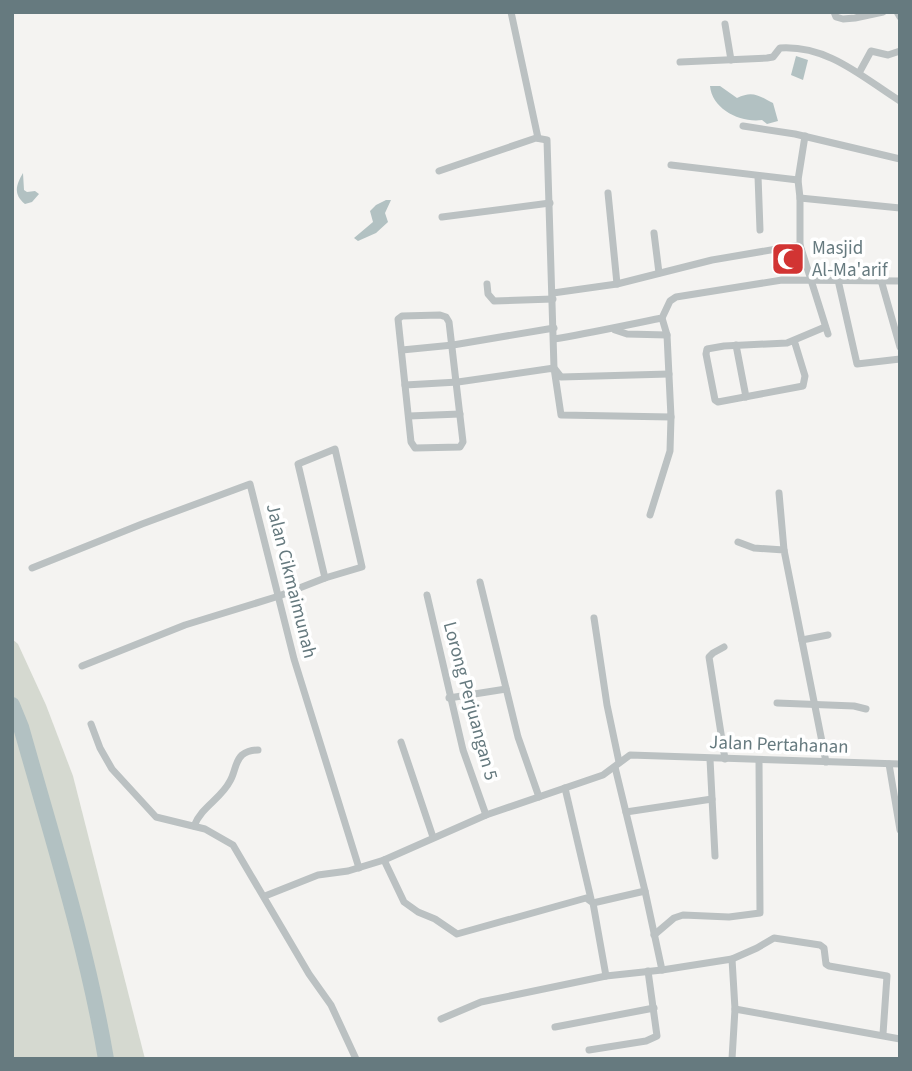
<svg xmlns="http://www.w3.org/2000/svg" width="912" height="1071" viewBox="0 0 912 1071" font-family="'Source Sans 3',sans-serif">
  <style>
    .green { fill: #d5d9d0 }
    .water { fill: #b2c1c2 }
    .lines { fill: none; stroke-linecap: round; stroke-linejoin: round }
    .river { stroke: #b2c1c2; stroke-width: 16 }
    .street { stroke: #bbc1c2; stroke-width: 7 }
    .labels { text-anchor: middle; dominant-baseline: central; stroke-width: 7; stroke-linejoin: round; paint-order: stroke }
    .poi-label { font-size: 19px; fill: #667a7f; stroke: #fff; text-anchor: start }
    .street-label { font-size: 19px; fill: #667a7f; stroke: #fff }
  </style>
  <rect width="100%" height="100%" fill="#f4f3f1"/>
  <polygon class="green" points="12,639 18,644 46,705 73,776 145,1059 12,1059"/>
  <g class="water">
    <polygon points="796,56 808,60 803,80 791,75"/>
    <path d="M710,86H720L737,98C753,90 759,96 773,103L778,121L767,124L762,120C740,123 712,109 710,86Z"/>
    <path d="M23,173L24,190L27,192L35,191L39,194L32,202L25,204C13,194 16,185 23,173Z"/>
    <polygon points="386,200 391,200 385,213 388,222 376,233 358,241 354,238 373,222 370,211 376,205"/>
  </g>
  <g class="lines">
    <path class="river" d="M12,705L21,727C52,837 87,947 106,1059"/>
    <g class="street">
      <polyline points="511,12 538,138"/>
      <polyline points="834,12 836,17 843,19 855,18 883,12"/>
      <polyline points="897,12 900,17"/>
      <polyline points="725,24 731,60"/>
      <path d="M680,62L767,58L773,57L780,48C828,45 862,77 900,101"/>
      <polyline points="859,73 871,51 888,55 900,51"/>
      <polyline points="743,126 795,134 900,159"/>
      <polyline points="805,136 798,180 800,198 800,245 828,334"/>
      <polyline points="671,165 798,180"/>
      <polyline points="439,171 536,138 547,140 554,368 561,377 669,374"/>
      <polyline points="758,176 760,230"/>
      <polyline points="608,193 617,284"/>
      <polyline points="800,198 900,208"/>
      <polyline points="442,217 550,203"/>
      <polyline points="654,233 659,273"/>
      <polyline points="838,280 857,364 900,359"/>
      <polyline points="881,280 900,347"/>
      <polyline points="487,284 488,294 494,301 553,299"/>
      <polyline points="553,293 617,284 712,260 800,245"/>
      <polygon points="440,315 446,317 449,322 463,442 460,447 415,448 411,442 398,319 402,316"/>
      <polyline points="615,330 627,334 667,335"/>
      <path d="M554,339C591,333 626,325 662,318L670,301L676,297L782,280L900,281"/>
      <polyline points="794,340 805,376 803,386 718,402 715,400 706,354 707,349 724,346 787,343 825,327"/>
      <polyline points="736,345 746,397"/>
      <polyline points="402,350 453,345 554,328"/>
      <polyline points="405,385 458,382 554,368 561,415 671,417 667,335 662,318"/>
      <polyline points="409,416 460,414"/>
      <polygon points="335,449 362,567 325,578 298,464"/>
      <polyline points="779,493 784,550"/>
      <polyline points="650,515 670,451 671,417"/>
      <polyline points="738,542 754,548 784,550 826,762"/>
      <polyline points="32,568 142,524 250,484 294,659 359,868"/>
      <polyline points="480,582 518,737 539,797"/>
      <polyline points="427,595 463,750 486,815"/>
      <polyline points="594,618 607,705 619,762"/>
      <polyline points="802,640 828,635"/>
      <polyline points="724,647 713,653 709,657 725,759"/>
      <polyline points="82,666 185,625 279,596 325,578"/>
      <polyline points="449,698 506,689"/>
      <polyline points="777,703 854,706 866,709"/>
      <polyline points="91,724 100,748 112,769 156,817 205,829 233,845 309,974 331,1005 356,1059"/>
      <polyline points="401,742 433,837"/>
      <polyline points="710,759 715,856"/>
      <polyline points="889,764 900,830"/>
      <polyline points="615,767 645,891 662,970 732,959 757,948 774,938 820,945 824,948 826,964 829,966 887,976 883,1034"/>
      <polyline points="565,788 591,899"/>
      <polyline points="626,812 712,799"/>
      <path d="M194,826C202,806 221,799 230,781C235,773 235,761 242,755C247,751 252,750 258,750"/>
      <polyline points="384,860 404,902 418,912 435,919 457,934 586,898 593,903 606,976"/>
      <polyline points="265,896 318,875 348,871 384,860 486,815 603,775 630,755 900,764"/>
      <polyline points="593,903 645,891"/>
      <polyline points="654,935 674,918 683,915 729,917 760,913 759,760"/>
      <polyline points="732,959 735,1009 732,1059"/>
      <polyline points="735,1009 900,1039"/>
      <polyline points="441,1019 481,1002 606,976 662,970"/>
      <polyline points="555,1027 654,1008"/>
      <polyline points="589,1050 646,1041 657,1036 648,971"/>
    </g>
  </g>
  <defs>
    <symbol id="mosque-square" viewBox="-11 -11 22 22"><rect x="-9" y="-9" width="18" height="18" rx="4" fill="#d23433" stroke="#fff"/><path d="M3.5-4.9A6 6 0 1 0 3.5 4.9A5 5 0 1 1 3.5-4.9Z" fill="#fff"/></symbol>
  </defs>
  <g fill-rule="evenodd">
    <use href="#mosque-square" x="769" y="240" width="38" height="38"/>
  </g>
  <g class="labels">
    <g class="poi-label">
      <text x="812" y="248">Masjid<tspan x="812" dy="22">Al-Ma'arif</tspan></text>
    </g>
    <g class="street-label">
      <text transform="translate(291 581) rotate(76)">Jalan Cikmaimunah</text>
      <text transform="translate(470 701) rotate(75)">Lorong Perjuangan 5</text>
      <text transform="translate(779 745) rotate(2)">Jalan Pertahanan</text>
    </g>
  </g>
  <rect width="912" height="1071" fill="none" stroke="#667a7f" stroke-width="28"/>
</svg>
